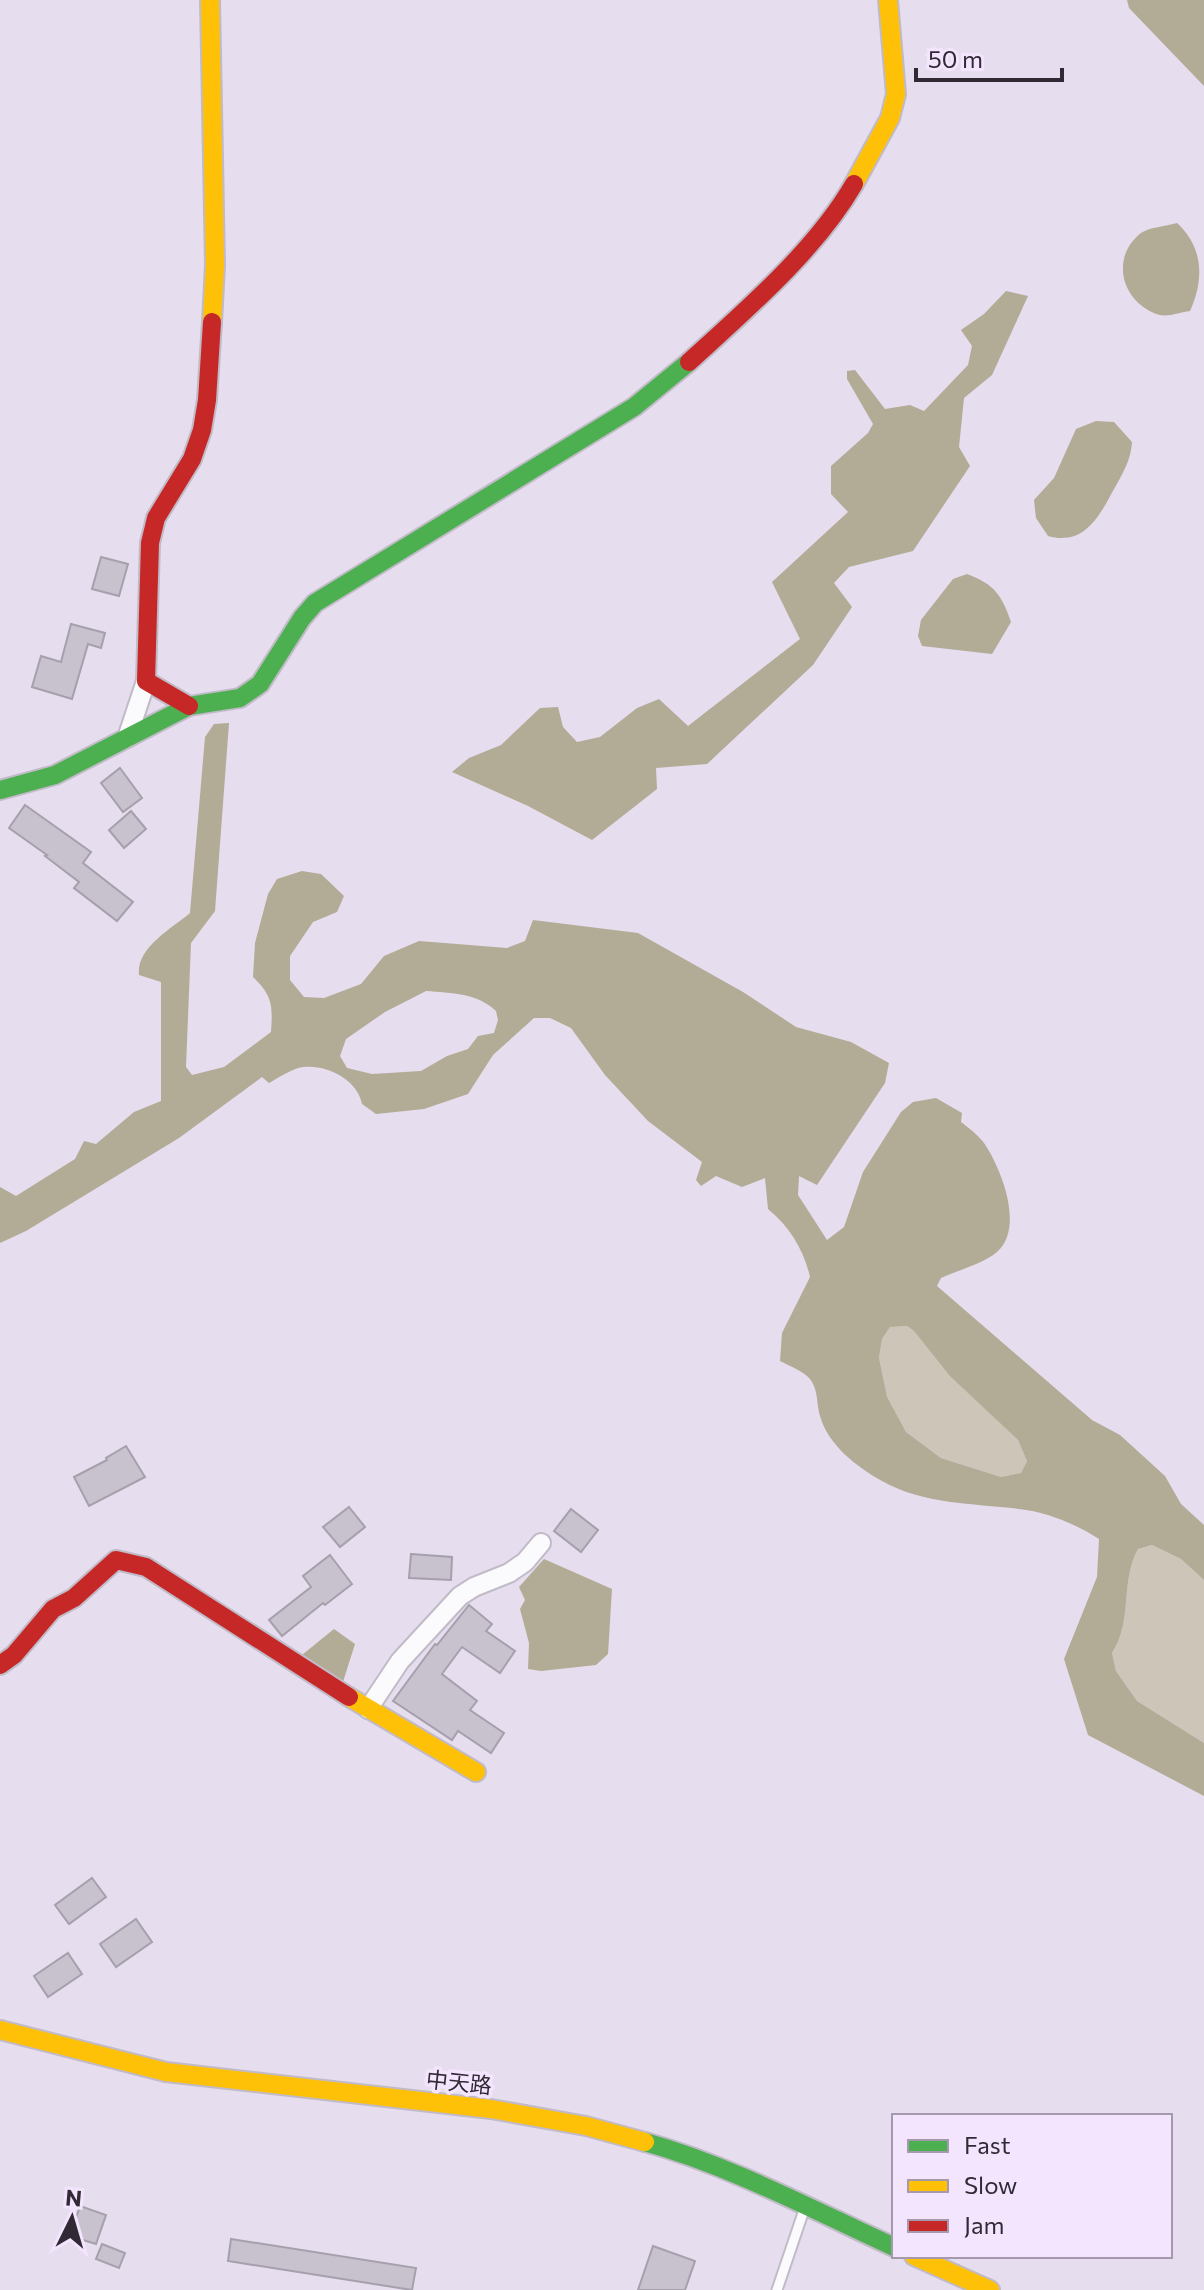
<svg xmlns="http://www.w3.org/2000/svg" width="1204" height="2290" viewBox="0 0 1204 2290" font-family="Commissioner,'Noto Sans SC',sans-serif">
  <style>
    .forest { fill: #ccc5b8 }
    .water { fill: #b2ab96; fill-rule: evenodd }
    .building { fill: #c8c1ce; stroke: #a69fac; stroke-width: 2 }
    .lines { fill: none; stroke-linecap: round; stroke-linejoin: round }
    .lane-casing { stroke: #c1bac7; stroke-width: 13 }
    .street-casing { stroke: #c1bac7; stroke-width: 22 }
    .fast-casing { stroke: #c1bac7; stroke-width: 22 }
    .slow-casing { stroke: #c1bac7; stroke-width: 22 }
    .jam-casing { stroke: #c1bac7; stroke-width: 22 }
    .lane { stroke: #fbfafc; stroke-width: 9 }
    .street { stroke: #fbfafc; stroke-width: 18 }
    .fast { stroke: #4caf50; stroke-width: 18 }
    .slow { stroke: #ffc107; stroke-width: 18 }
    .jam { stroke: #c62828; stroke-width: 18 }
    .labels { text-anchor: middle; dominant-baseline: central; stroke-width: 7; stroke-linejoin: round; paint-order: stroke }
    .street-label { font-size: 22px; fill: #312a35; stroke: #f3e5fd }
  </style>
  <rect width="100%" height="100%" fill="#e6ddee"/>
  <g class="forest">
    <polygon points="907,1326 914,1331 950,1375 1018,1440 1027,1461 1021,1473 1001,1477 941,1458 906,1432 887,1398 879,1358 882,1339 890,1327"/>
    <path d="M1152,1545L1181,1559L1204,1580V1743L1137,1701L1116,1671L1112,1653C1133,1621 1120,1580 1138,1549Z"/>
  </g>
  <g class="water">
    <polygon points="1127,0 1204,0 1204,86 1129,8"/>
    <path d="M1177,223C1204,248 1204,280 1190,311C1181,312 1169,317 1160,315C1122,304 1109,258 1141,233C1150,227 1167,226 1177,223Z"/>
    <polygon points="1006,291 1028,296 992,375 964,398 959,447 970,466 913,551 849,567 834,583 852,607 813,665 707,764 656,768 657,789 592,840 528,806 452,772 469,758 501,745 540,708 558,707 563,727 577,742 600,737 637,708 659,699 688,726 800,639 772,582 848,512 831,494 831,466 868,433 873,424 847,379 847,371 855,370 885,409 910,405 924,411 968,365 972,346 961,330 984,314"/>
    <path d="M1096,421L1114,422L1132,442C1131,460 1123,473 1114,489C1099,517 1084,546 1048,536L1036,518L1034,500L1054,478L1076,429Z"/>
    <path d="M967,574C995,585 1001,594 1011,622L992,654L922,646L918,636L921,620L953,579Z"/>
    <path d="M229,723L215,911L191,943L186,1067L192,1075L224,1067L271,1032C273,1005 272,995 253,977L255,943L268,894L277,879L302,871L321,874L344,896L337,912L313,922L290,956V980L304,997L324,998L361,984L384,956L419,941L507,948L525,941L533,920L638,933L743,992L796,1027L851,1042L889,1063L885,1083L817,1185L799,1176L798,1195L827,1240L844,1227L863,1172L901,1112L913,1102L936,1098L962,1113L961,1122C969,1128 978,1135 984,1143C1001,1168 1025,1227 997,1252C983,1264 958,1270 941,1278L937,1286L1092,1420L1120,1435L1165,1476L1181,1504L1204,1525V1580L1181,1559L1152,1545L1138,1549C1120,1581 1133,1621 1112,1653L1116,1671L1137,1701L1204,1743V1796L1088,1735L1064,1659L1097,1577L1099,1539C1076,1524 1047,1512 1019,1509C972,1503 925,1505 882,1481C857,1467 828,1445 820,1416C816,1402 819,1387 807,1376C800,1370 788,1365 780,1361L782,1333L810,1277C804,1250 789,1226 768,1209L765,1178L742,1187L716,1176L701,1186L696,1180L702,1162L648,1121L605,1075L571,1028L550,1018H534L493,1055L468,1094L424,1109L376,1114L362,1104C358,1080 327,1064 303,1067C293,1068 278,1078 269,1083L262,1077L179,1138L26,1231L0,1243V1187L16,1196L75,1159L84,1141L96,1144L134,1112L161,1101V982L139,975C136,948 171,929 190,913L205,737L214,724ZM426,991C452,993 477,993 496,1011L498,1020L494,1033L478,1036L468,1049L447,1056L421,1071L372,1074L347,1068L340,1056L346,1039L385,1012ZM907,1326L914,1331L950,1376L1018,1440L1027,1461L1021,1473L1001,1477L941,1458L906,1432L887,1397L879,1358L882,1339L890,1327Z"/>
    <polygon points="544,1559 612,1589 608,1654 596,1665 541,1671 528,1669 529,1643 520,1609 525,1600 519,1587"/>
    <polygon points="334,1629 355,1644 341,1688 297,1659"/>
  </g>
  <g class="building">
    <polygon points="101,557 128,564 119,596 92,589"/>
    <polygon points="71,624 105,633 101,648 88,644 72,699 32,687 41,656 61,662"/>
    <polygon points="120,768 142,798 123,812 101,783"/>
    <polygon points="25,805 91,852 83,863 133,902 117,921 74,888 79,882 45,856 47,855 9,828"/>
    <polygon points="131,811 146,829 124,848 109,830"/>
    <polygon points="126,1446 145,1477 89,1506 74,1477 107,1460 106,1458"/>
    <polygon points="349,1507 365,1527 340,1547 323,1527"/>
    <polygon points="571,1509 598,1530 581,1552 554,1531"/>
    <polygon points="411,1554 452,1557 451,1580 409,1578"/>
    <polygon points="330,1555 352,1584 325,1605 323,1603 282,1636 269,1620 311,1587 303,1576"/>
    <polygon points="469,1605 492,1624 486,1631 515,1651 500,1673 462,1647 442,1674 477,1701 470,1710 504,1733 491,1753 458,1731 452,1740 393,1701 435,1644 437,1645"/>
    <polygon points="92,1878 106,1897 69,1924 55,1905"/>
    <polygon points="136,1919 152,1942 116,1967 100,1944"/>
    <polygon points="68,1953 82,1974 48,1997 34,1976"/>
    <polygon points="80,2206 106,2215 96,2244 70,2236"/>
    <polygon points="231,2239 416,2268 412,2290 228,2261"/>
    <polygon points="102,2244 125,2253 119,2268 96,2259"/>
    <polygon points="653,2246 695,2261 685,2290 638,2290"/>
  </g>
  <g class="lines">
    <defs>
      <polyline id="lane" points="777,2290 804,2210"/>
      <g id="street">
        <polyline points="127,738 146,681"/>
        <polyline points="368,1709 400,1661 460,1596 474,1587 509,1573 525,1562 541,1543"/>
      </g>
      <g id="fast">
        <polyline points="0,790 55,775 189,706 240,698 260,684 302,618 315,603 634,407 689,362"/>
        <path d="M645,2142C731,2166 813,2210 894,2247"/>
      </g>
      <g id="slow">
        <polyline points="210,0 215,265 212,322"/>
        <polyline points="854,184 890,118 896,94 888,0"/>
        <polyline points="349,1697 476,1772"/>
        <polyline points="0,2030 166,2072 491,2109 586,2126 645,2142"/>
        <polyline points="914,2256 990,2290"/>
      </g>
      <g id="jam">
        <path d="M689,362C745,311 816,250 854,184"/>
        <polyline points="189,706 146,681 150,543 156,518 192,459 202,430 207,400 212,322"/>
        <polyline points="0,1665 14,1655 53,1609 74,1598 116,1560 146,1567 349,1697"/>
      </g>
    </defs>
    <use href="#lane" class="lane-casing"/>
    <use href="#street" class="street-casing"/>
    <use href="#fast" class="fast-casing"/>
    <use href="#slow" class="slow-casing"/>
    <use href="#jam" class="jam-casing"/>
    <use href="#lane" class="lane"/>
    <use href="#street" class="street"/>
    <use href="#fast" class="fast"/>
    <use href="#slow" class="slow"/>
    <use href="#jam" class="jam"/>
  </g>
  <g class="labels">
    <g class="street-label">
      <text transform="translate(459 2082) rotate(6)">中天路</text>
    </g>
  </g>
  <rect x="892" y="2114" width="280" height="144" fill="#f3e5fd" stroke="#a59aad" stroke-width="2"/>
  <rect x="908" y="2140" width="40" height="12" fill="#4caf50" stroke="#a59aad" stroke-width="2"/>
  <text x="964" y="2154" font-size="24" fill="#312a35">Fast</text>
  <rect x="908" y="2180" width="40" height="12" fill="#ffc107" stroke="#a59aad" stroke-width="2"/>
  <text x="964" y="2194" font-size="24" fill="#312a35">Slow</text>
  <rect x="908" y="2220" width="40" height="12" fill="#c62828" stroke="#a59aad" stroke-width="2"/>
  <text x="964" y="2234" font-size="24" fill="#312a35">Jam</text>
  <g transform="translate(72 2218) rotate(5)" stroke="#f3e5fd" stroke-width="6" paint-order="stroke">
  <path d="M0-6L14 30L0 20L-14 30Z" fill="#312a35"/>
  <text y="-12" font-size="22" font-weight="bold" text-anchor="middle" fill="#312a35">N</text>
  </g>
  <path d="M916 68v12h146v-12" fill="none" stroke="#312a35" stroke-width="4"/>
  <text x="928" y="68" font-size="24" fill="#312a35" stroke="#f3e5fd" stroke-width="6" paint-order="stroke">50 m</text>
</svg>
